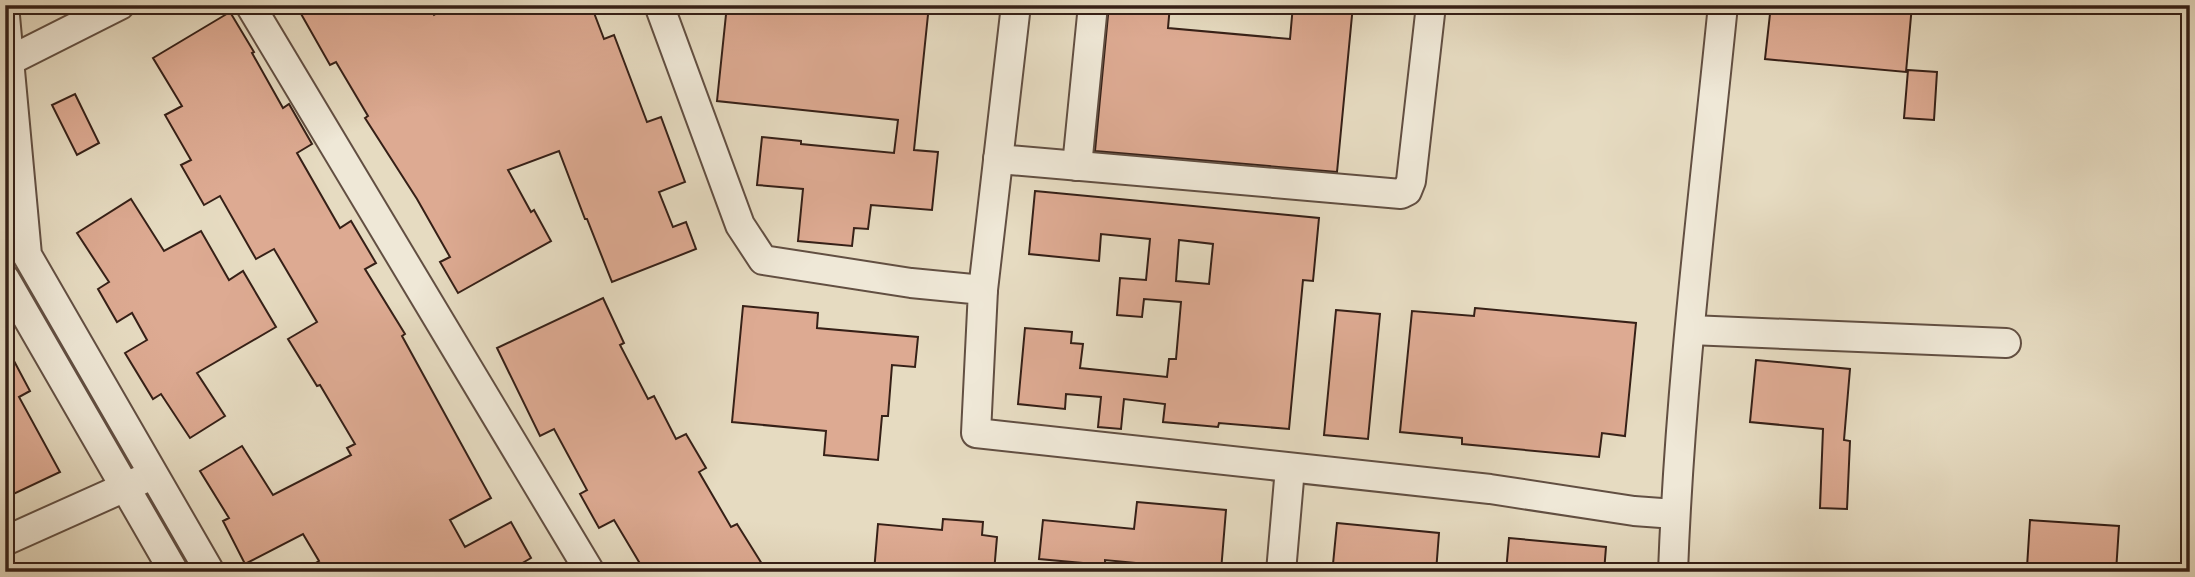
<svg xmlns="http://www.w3.org/2000/svg" width="2195" height="577" viewBox="0 0 2195 577" font-family="Alegreya,serif">
  <style>
    .building { fill: #ddaa92; stroke: #362017; stroke-width: 2; fill-rule: evenodd }
    .lines { fill: none; stroke-linecap: round; stroke-linejoin: round }
    .minor-casing { stroke: #624f42; stroke-width: 32 }
    .minor { stroke: #efe8d7; stroke-width: 28 }
  </style>
  <rect width="100%" height="100%" fill="#e6dbc1"/>
  <filter id="stains"><feTurbulence type="fractalNoise" baseFrequency=".00286" numOctaves="4"/><feColorMatrix values="0 0 0 0 .2 0 0 0 0 .09 0 0 0 0 .02 0 0 0 .5 -.17"/></filter>
  <radialGradient id="worn" r=".72"><stop offset=".6" stop-color="#630" stop-opacity="0"/><stop offset="1" stop-color="#630" stop-opacity=".3"/></radialGradient>
  <g class="building">
    <polygon points="296,5 428,5 434,15 451,5 591,5 604,39 614,35 647,122 661,117 685,182 659,192 673,227 686,222 696,249 612,282 587,219 585,219 559,151 508,170 531,212 534,210 551,241 458,293 440,262 450,257 417,199 365,118 368,116 336,62 330,65"/>
    <polygon points="727,5 929,5 914,150 938,152 932,210 871,205 868,229 854,228 852,246 798,241 803,189 757,185 762,137 801,141 801,144 894,153 898,120 717,101"/>
    <polygon points="1109,5 1170,5 1168,28 1290,39 1293,5 1353,5 1337,172 1095,151"/>
    <polygon points="1771,5 1912,5 1906,72 1765,59"/>
    <polygon points="230,12 254,52 252,53 283,108 289,104 312,144 297,153 340,228 351,221 376,263 365,269 405,334 402,336 491,498 450,520 465,547 511,522 531,558 507,572 300,572 319,561 303,534 245,564 223,521 229,518 200,471 242,446 273,495 351,455 347,448 355,444 320,385 317,386 288,339 317,322 274,249 256,259 220,196 204,205 181,165 191,160 165,115 182,106 153,58"/>
    <polygon points="1908,70 1937,72 1934,120 1904,118"/>
    <polygon points="75,94 99,143 77,155 52,105"/>
    <path d="M1035,191L1319,218L1313,281L1303,280L1289,429L1219,423L1218,427L1163,422L1165,404L1124,399L1121,429L1098,427L1101,397L1066,394L1065,409L1018,404L1025,328L1072,332L1071,343L1083,344L1080,368L1167,377L1169,359H1176L1181,302L1144,299L1142,317L1117,315L1120,278L1146,280L1150,239L1101,234L1099,261L1029,254ZM1179,240L1213,244L1209,284L1176,281Z"/>
    <polygon points="131,199 164,251 201,231 229,280 243,271 276,327 197,373 225,416 190,438 161,394 153,399 125,353 147,340 132,313 117,322 98,289 109,282 77,233"/>
    <polygon points="603,298 624,343 620,345 648,399 654,396 676,439 686,434 706,468 699,472 731,527 737,524 767,572 645,572 614,520 599,528 580,494 587,490 554,429 540,436 497,348"/>
    <polygon points="743,306 818,313 817,328 918,337 915,367 892,365 888,416 882,416 878,460 824,455 826,431 732,422"/>
    <polygon points="1475,308 1636,323 1625,436 1602,433 1599,457 1462,444 1462,438 1400,432 1412,311 1474,316"/>
    <polygon points="1336,310 1380,314 1368,439 1324,435"/>
    <polygon points="5,344 30,391 19,397 60,472 5,498"/>
    <polygon points="1756,360 1850,369 1844,440 1850,441 1847,509 1820,508 1823,429 1750,422"/>
    <polygon points="1137,502 1226,510 1221,571 1105,560 1105,565 1039,559 1043,520 1134,529"/>
    <polygon points="943,519 983,522 982,535 997,537 994,572 874,572 878,524 942,530"/>
    <polygon points="2030,520 2119,526 2116,572 2027,567"/>
    <polygon points="1337,523 1439,533 1436,572 1333,564"/>
    <polygon points="1509,538 1606,547 1604,572 1506,572"/>
  </g>
  <g class="lines">
    <defs>
      <g id="minor">
        <polyline points="250,5 590,572"/>
        <polyline points="659,5 740,225 763,260 911,283 983,290 976,433 1490,489 1634,511 1675,514"/>
        <polyline points="5,16 27,255 210,572"/>
        <polyline points="5,63 120,5"/>
        <polyline points="998,159 1401,194 1407,191 1411,181 1431,5"/>
        <polyline points="1077,166 1093,5"/>
        <polyline points="5,279 174,572"/>
        <polyline points="983,290 1016,5"/>
        <polyline points="1690,330 2006,343"/>
        <polyline points="5,541 141,480"/>
        <polyline points="1281,572 1290,468"/>
        <path d="M1673,572C1680,382 1704,194 1723,5"/>
      </g>
    </defs>
    <use href="#minor" class="minor-casing"/>
    <use href="#minor" class="minor"/>
  </g>
  <rect width="2195" height="577" fill="none" stroke="#e6dbc1" stroke-width="28"/>
  <rect x="7" y="7" width="2181" height="563" fill="none" stroke="#362017" stroke-width="3.5"/>
  <rect x="14" y="14" width="2167" height="549" fill="none" stroke="#362017" stroke-width="2"/>
  <rect width="100%" height="100%" filter="url(#stains)"/>
  <rect width="100%" height="100%" fill="url(#worn)"/>
</svg>
